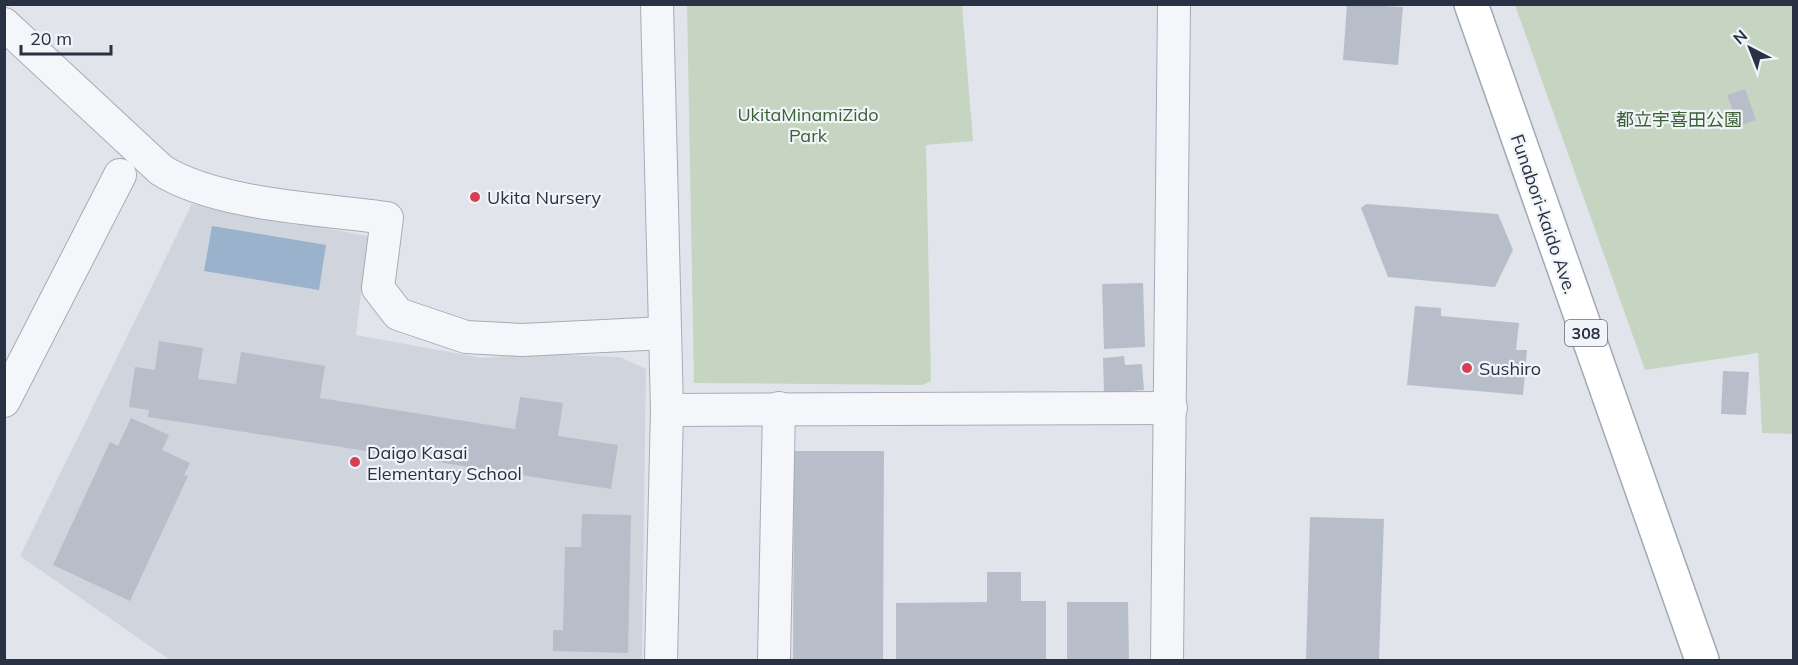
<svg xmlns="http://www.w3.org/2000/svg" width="1798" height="665" viewBox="0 0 1798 665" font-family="Mulish,'Noto Sans JP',sans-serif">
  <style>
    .built { fill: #cfd4dd }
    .green { fill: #c6d5c2 }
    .water { fill: #9bb2cc }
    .building { fill: #b8bec9 }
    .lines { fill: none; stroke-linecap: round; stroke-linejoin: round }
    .street-casing { stroke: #a6acb6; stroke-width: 34 }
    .primary-casing { stroke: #a0a9b7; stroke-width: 36 }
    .street { stroke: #f4f6f9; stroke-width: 32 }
    .primary { stroke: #fff; stroke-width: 33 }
    .poi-dot { fill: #d64054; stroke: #f1f4f8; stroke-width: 2 }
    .labels { text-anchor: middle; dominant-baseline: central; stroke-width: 4.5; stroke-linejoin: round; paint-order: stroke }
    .shield { fill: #f1f4f8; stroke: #656c7a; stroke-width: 1.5 }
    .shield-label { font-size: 16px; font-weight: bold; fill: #293244 }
    .park-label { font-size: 18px; fill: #3c6035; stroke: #f1f4f8 }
    .poi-label { font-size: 18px; fill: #293244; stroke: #f1f4f8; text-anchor: start }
    .street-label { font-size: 18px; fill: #293244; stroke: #f1f4f8 }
  </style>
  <rect width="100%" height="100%" fill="#e1e5eb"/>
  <polygon class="built" points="192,204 368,236 356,335 482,358 536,354 620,357 646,369 642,660 170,660 20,556"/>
  <g class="green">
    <polygon points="687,5 962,5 973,141 926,145 931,381 923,385 694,383"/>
    <polygon points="1515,5 1793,5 1793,434 1762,433 1758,353 1645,370"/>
  </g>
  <polygon class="water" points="212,226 326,245 319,290 204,271"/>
  <g class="building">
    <polygon points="1347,4 1403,7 1398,65 1343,60"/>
    <polygon points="1745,89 1756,120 1739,126 1727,95"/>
    <polygon points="1366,204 1498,214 1513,250 1495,287 1388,277 1361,208"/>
    <polygon points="1143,283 1145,347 1104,349 1102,284"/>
    <polygon points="1415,306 1441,308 1441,316 1519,323 1516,350 1527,350 1523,395 1407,385"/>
    <polygon points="159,341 203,348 198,379 236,384 241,352 325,366 320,398 515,429 520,397 563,403 558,436 618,445 611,489 148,417 149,410 129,407 135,367 155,370"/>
    <polygon points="1124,356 1125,365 1142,364 1144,390 1104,393 1103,358"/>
    <polygon points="1723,371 1749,372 1746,415 1721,414"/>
    <polygon points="131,418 169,435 162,450 190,463 184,475 188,476 130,601 53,565 110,442 118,446"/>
    <polygon points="794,451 884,451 883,660 793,660"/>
    <polygon points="582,514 631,515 628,653 553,651 553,630 563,630 565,547 581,547"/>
    <polygon points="1310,517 1384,519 1379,660 1306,660"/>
    <polygon points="987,572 1021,572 1021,601 1046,601 1046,660 896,660 896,603 987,602"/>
    <polygon points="1067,602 1128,602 1129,660 1067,660"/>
  </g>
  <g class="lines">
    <defs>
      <g id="street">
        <polyline points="657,4 667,410 661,660"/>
        <path d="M4,24L161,170C216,205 321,209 387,218L378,288L398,314L466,337L522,340L665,333"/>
        <polyline points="4,401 120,175"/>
        <polyline points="667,410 1171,408"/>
        <polyline points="774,660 779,408"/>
        <polyline points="1167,660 1174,4"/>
      </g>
      <polyline id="primary" points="1471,4 1702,660"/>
    </defs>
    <use href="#street" class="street-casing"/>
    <use href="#primary" class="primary-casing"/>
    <use href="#street" class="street"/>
    <use href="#primary" class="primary"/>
  </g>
  <g class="poi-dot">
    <circle cx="475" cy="197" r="6"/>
    <circle cx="1467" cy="368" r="6"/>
    <circle cx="355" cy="462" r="6"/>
  </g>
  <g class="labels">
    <rect class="shield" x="1565" y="320" width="42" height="26" rx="4.5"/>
    <g class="shield-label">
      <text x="1586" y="333">308</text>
    </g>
    <g class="park-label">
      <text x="808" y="114">UkitaMinamiZido<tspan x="808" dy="21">Park</tspan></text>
      <text x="1679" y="119">都立宇喜田公園</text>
    </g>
    <g class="poi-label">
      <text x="487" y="197">Ukita Nursery</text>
      <text x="1479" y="368">Sushiro</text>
      <text x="367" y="452">Daigo Kasai<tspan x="367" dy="21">Elementary School</tspan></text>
    </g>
    <g class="street-label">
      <text transform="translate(1544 214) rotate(71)">Funabori-kaido Ave.</text>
    </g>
  </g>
  <rect width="1798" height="665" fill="none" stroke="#293244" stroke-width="12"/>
  <g transform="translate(1750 48) rotate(318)" stroke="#f1f4f8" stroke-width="4.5" paint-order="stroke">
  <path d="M0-4.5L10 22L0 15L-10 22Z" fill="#293244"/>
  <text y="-9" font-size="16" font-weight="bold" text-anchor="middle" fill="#293244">N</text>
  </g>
  <path d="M21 45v9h90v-9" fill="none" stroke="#293244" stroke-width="3"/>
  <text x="30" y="45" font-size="18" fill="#293244" stroke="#f1f4f8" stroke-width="4.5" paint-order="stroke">20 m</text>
</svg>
